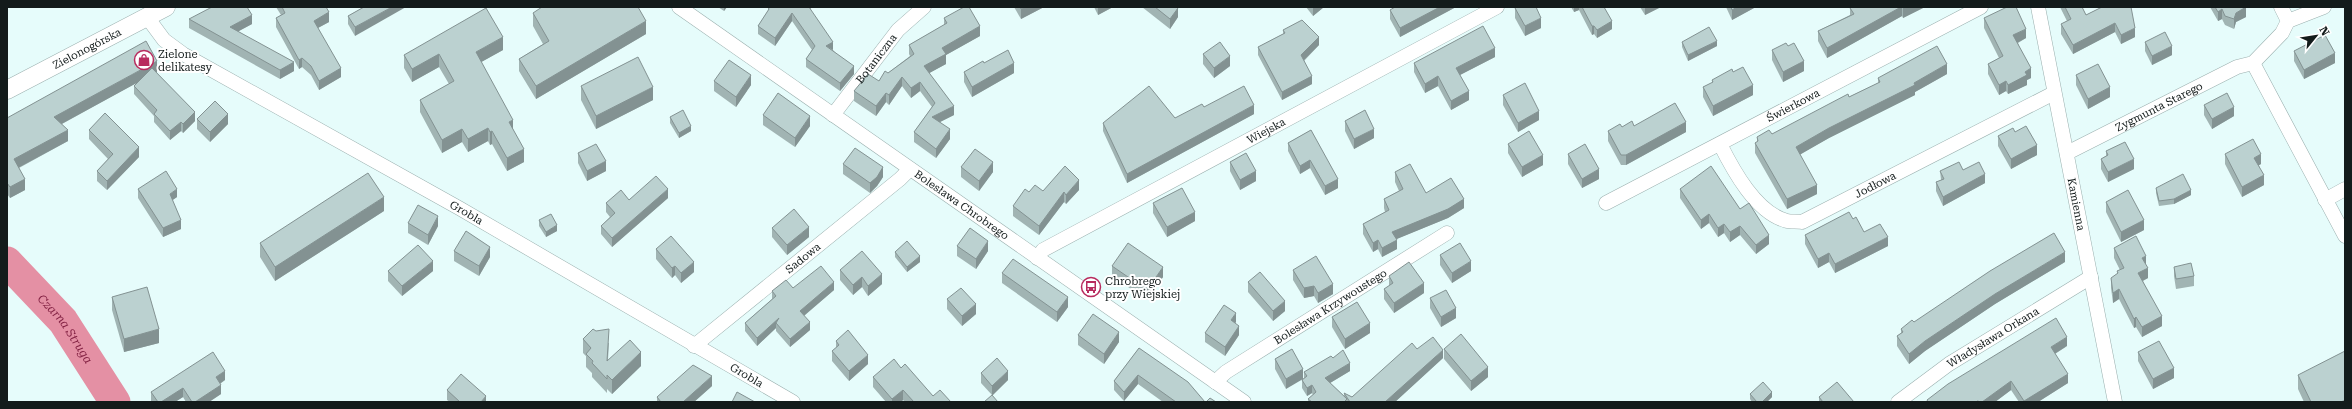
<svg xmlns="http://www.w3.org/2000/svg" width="2352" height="409" viewBox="0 0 2352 409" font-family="'Roboto Serif',serif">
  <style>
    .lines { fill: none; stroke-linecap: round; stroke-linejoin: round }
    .river { stroke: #e490a4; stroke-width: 31 }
    .minor-casing { stroke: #9bb0af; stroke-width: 15 }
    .tertiary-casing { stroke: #9bb0af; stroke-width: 19 }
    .minor { stroke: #fff; stroke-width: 14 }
    .tertiary { stroke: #fff; stroke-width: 18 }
    .wall { fill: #a1b4b3 }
    .shaded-wall { fill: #839292 }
    .building { fill: #bbd1d0; stroke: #839292 }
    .labels { text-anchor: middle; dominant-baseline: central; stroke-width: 4; stroke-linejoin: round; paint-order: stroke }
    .street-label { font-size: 11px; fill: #131b1b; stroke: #fff }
    .poi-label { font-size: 11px; fill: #131b1b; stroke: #fff; text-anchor: start }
    .water-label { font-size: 12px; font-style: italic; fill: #852445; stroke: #fff }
  </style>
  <rect width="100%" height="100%" fill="#e6fcfb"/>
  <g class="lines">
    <path class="river" id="s1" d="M7,262L63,321L115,402"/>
    <defs>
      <g id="minor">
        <path id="s2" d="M679,7L1244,402"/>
        <path id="s3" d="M2038,7L2115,402"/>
        <path id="s4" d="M147,17L164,40L183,54L459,208L793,402"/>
        <polyline points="2288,21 2324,7"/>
        <polyline points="2253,63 2345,236"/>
        <path id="s5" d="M833,115L898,30L924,7"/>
        <path id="s6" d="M1720,144C1733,170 1756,213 1787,221C1791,222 1798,221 1802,222L2054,93"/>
        <path id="s7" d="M2067,153L2237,67L2253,63L2282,33L2288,21L2281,7"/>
        <polyline points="2325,200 2345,189"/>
        <path id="s8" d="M1606,203L1981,7"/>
        <path id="s9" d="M1037,258L1043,250L1497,7"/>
        <path id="s10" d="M694,346L900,179L910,169"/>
        <path id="s11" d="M1215,382L1226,372L1447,233"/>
        <path id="s12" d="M1898,402L1949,364L2091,277"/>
      </g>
      <g id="tertiary">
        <path id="s13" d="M7,90L166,7"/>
      </g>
    </defs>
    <use href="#minor" class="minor-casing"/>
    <use href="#tertiary" class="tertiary-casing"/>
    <use href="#minor" class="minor"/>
    <use href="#tertiary" class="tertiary"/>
  </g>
  <g class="wall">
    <polygon points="276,7 326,7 329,22 318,28 341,77 319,90 311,75 302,67 299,69 276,27 276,18 281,15"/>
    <polygon points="364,7 355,36 348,24 348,16"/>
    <polygon points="718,7 727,7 724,11"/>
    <polygon points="768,7 811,7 811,11 833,50 854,74 840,91 806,67 806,59 812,50 792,21 775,46 758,34 758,26 768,11"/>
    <polygon points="1014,7 1044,7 1021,19"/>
    <polygon points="1094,7 1113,7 1098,15"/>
    <polygon points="1142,7 1178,7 1178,17 1170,29"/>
    <polygon points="1306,7 1324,7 1313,16"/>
    <polygon points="1456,7 1400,37 1390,19 1390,10"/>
    <polygon points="1571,7 1604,7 1612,29 1597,38 1594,34 1592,35 1579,10 1574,12"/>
    <polygon points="1640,7 1661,7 1645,15"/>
    <polygon points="1726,7 1754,7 1754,8 1732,20"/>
    <polygon points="1851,7 1925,7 1903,18 1902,16 1827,58 1818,41 1818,31 1850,15 1850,8"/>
    <polygon points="2060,7 2082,7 2086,15 2102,7 2135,37 2121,44 2115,32 2073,54 2061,34 2061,24 2067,21"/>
    <polygon points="2210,7 2246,7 2246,17 2236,22 2234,29 2225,25 2222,19 2218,21"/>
    <polygon points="1515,8 1541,28 1525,36 1515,18"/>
    <polygon points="533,13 646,34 536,99 519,71 519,59 543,44 533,26"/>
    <polygon points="944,18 980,36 946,55 946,64 929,73 954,115 940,122 950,139 936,158 914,142 914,132 932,107 920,91 911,98 902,86 889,105 886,102 876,116 854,101 854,91 879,81 888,73 910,56 909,54 909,45 944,25"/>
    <polygon points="1984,18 2026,38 2018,43 2031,78 2027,80 2027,85 2008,94 2006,91 1999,95 1988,74 1988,64 1999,58 1984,28"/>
    <polygon points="189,19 252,24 238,31 294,71 280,79 189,28"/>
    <polygon points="1283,30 1319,45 1304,61 1312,84 1282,100 1258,55 1258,47 1283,34"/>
    <polygon points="1682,42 1717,46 1688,61 1682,47"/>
    <polygon points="2145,42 2172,55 2152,65 2145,51"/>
    <polygon points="1788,46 1804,71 1783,82 1772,60 1772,50"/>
    <polygon points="503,50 481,62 513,129 524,162 507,171 492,144 490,145 488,141 468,152 462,142 442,153 420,112 420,100 449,84 439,67 412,82 404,68 404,55"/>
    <polygon points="2294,51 2335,63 2304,79 2294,61"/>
    <polygon points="1203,54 1230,66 1214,78 1203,64"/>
    <polygon points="1495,57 1460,75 1469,100 1451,110 1438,86 1425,93 1414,72 1414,63"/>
    <polygon points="984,63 1014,73 972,97 964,82 964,72"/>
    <polygon points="156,72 195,121 183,133 181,131 170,140 154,122 154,116 134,94 134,86 136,83 62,124 68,141 19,168 25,190 10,198 7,194 7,118 157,72"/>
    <polygon points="1947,74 1915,92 1915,95 1829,138 1800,154 1817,194 1787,209 1755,153 1755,143 1757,142 1757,137 1772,134 1878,83 1878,78"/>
    <polygon points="2076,75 2110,97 2088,109 2076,85"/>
    <polygon points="1712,80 1753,95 1713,116 1703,97 1703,87 1712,83"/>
    <polygon points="714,81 751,85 736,107 714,91"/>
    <polygon points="581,86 653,100 596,129 581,100"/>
    <polygon points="1503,95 1539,120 1518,132 1503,105"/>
    <polygon points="2204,105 2234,116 2212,129 2204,115"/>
    <polygon points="1204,107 1254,114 1127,183 1103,131 1103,123 1175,118"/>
    <polygon points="763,115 810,126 795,147 763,125"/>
    <polygon points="670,117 691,131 679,138 670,123"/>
    <polygon points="197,119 228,124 210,142 197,129"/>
    <polygon points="1345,121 1374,138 1354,149 1345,131"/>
    <polygon points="1634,126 1686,132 1626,165 1621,165 1608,141 1608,131 1622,127"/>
    <polygon points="89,130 139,157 107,190 97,181 97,171 108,159 89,139"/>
    <polygon points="1311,130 1338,188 1325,195 1310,168 1300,174 1288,151 1288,143"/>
    <polygon points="2015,132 2037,155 2011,169 1998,146 1998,136"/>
    <polygon points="1508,144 1543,165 1522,177 1508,153"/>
    <polygon points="2106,151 2134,169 2108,182 2101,169 2101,159 2106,156"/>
    <polygon points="578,153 606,171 587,181 578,163"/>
    <polygon points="1568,154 1599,179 1582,188 1568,164"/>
    <polygon points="2225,154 2261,164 2259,165 2264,185 2242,197 2225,164"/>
    <polygon points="1230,162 1256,181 1240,190 1230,171"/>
    <polygon points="843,164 883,177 877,186 870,193 843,174"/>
    <polygon points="961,167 993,172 979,191 961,177"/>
    <polygon points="1963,170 1985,183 1943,206 1936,191 1936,182 1941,180 1940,171"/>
    <polygon points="1395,172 1426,193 1464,208 1448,218 1396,239 1397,249 1382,257 1378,249 1373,252 1363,234 1363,224 1385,212 1384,208 1384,199 1399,191 1395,182"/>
    <polygon points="2156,188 2191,195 2174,204 2159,206 2156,193"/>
    <polygon points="138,189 177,197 172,200 181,229 163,237 138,198"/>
    <polygon points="1680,189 1740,209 1769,244 1756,254 1740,235 1730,242 1724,233 1718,237 1709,223 1701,229 1680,198"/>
    <polygon points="1079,190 1066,204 1064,202 1039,235 1013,216 1013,206 1029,192 1043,191"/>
    <polygon points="668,198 612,247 601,234 601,226 610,217 606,212 606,203 629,200"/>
    <polygon points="2106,202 2144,230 2121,242 2106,212"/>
    <polygon points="1153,203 1195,221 1167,237 1153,213"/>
    <polygon points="384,211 275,281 260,257 260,243"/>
    <polygon points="1853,219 1864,232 1888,246 1835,273 1829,262 1818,268 1805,244 1805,235"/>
    <polygon points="539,220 557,231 546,237 539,226"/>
    <polygon points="408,223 438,226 428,245 408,233"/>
    <polygon points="772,228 809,237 787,255 772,237"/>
    <polygon points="957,246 988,251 976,269 957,256"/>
    <polygon points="2114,248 2146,266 2148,278 2143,281 2162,326 2142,337 2136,327 2134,328 2119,299 2113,303 2111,288 2111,278 2117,274 2117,271 2120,270 2114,258"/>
    <polygon points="656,249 694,272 681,283 675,275 672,278 656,259"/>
    <polygon points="454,251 490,257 479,276 454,261"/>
    <polygon points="895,252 920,262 907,272 895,257"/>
    <polygon points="1440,255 1471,271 1452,283 1440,265"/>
    <polygon points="2065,262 1995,304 1925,351 1909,364 1897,346 1897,336 1901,333 1901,329 1914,322"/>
    <polygon points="1112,266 1163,277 1147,300 1112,276"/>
    <polygon points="2174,267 2194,276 2194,286 2176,289 2174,276"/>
    <polygon points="840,270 882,284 868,296 862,287 853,295 840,280"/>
    <polygon points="1293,270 1333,294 1318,303 1314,296 1304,298 1293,280"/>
    <polygon points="388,271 433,271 402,296 388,281"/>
    <polygon points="1002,273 1068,307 1057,322 1002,283"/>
    <polygon points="1389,276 1424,293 1394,313 1384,299 1384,289 1389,286"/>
    <polygon points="1248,282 1285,311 1273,321 1248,292"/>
    <polygon points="793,288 834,290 804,316 810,330 790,347 776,331 776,328 757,346 745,331 745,323 772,299 772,291"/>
    <polygon points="112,297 159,343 124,352 112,310"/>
    <polygon points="1430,298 1456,318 1441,327 1430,308"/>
    <polygon points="947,299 976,314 962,326 947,309"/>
    <polygon points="1332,317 1370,333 1345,349 1332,327"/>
    <polygon points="1236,322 1235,323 1239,335 1225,356 1205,342 1205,333"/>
    <polygon points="1078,335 1119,342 1104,364 1078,345"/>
    <polygon points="583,339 609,343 608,360 641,366 612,394 607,389 607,393 592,377 592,373 586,367 586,356 583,353"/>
    <polygon points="836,341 868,364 849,381 832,361 832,351 836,348"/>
    <polygon points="2067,346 2055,354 2068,383 2038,402 2019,402 2011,390 1995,402 1927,402 1927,400"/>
    <polygon points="1139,348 1205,402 1163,402 1138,384 1124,401 1114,390 1114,381"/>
    <polygon points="1292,349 1286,389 1275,369 1275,359"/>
    <polygon points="1417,349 1443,358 1395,402 1308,402 1308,399 1313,395 1312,393 1307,396 1302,388 1302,380 1304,378 1304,372 1333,358 1350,371 1330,383 1344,396 1344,393 1352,397"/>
    <polygon points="1444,349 1488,377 1471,391 1444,359"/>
    <polygon points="2138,352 2174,378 2153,389 2138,361"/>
    <polygon points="901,368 933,396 951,402 905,402 903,400 901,402 886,402 873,387 873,377"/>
    <polygon points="981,373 1008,380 992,395 981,383"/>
    <polygon points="2298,375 2345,402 2304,402 2298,389"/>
    <polygon points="225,380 220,384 221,394 209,402 186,402 183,397 175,402 151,402 151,392"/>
    <polygon points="712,386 694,402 657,402 657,397"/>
    <polygon points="447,390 486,402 450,402 447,400"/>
    <polygon points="1750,394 1772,397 1767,402 1752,402 1750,399"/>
    <polygon points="1819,397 1854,402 1819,402"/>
  </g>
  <g class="shaded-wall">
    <polygon points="392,7 406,7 355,36 355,27"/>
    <polygon points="724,7 727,7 724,11"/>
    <polygon points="1025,7 1044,7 1021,19 1021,9"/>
    <polygon points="1098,7 1113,7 1098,15"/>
    <polygon points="1314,7 1324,7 1313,16 1313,8"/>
    <polygon points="1440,7 1456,7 1400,37 1400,28"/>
    <polygon points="1574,7 1579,7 1579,10 1574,12"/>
    <polygon points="1645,7 1661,7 1645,15"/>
    <polygon points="1737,7 1754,7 1754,8 1732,20 1732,10"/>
    <polygon points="1901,7 1902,7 1902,16 1827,58 1827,48"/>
    <polygon points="1905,7 1925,7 1903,18 1903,8"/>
    <polygon points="2246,7 2246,17 2236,22 2234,29 2234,19 2236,13"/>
    <polygon points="1178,8 1178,17 1170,29 1170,19"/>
    <polygon points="2222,9 2222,19 2218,21 2218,12"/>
    <polygon points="329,12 329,22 314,30 314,21"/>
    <polygon points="792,13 792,21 775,46 775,38"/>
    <polygon points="252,15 252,24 230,36 230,27"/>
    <polygon points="1541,18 1541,28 1525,36 1525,26"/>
    <polygon points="646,21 646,34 536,99 536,86"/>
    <polygon points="1612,21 1612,29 1597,38 1597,30"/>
    <polygon points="2115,23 2115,32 2073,54 2073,45"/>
    <polygon points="980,26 980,36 946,55 946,64 924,76 924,66 942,48"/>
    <polygon points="1592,26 1594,26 1594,34 1592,35"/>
    <polygon points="2135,28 2135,37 2121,44 2121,35"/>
    <polygon points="2026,29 2026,38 2013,45 2013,35"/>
    <polygon points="503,37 503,50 476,65 476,52"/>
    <polygon points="1319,37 1319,45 1301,63 1301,55"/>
    <polygon points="1717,41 1717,46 1688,61 1688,55"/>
    <polygon points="833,42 833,50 826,46"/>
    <polygon points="2172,46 2172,55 2152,65 2152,56"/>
    <polygon points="1495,48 1495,57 1456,77 1456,68"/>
    <polygon points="2335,53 2335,63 2304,79 2304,70"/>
    <polygon points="439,54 439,67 412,82 412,69"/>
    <polygon points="1230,56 1230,66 1214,78 1214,68"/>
    <polygon points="302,58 302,67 299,69 299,60"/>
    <polygon points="157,61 157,72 54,128 54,117"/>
    <polygon points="1804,61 1804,71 1783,82 1783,72"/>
    <polygon points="294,62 294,71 280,79 280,70"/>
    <polygon points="1014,63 1014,73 972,97 972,87"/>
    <polygon points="1947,64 1947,74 1915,92 1915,95 1829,138 1796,157 1796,147 1829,128 1914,83"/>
    <polygon points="854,66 854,74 840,91 840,83"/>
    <polygon points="341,68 341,77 319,90 319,81"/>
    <polygon points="2031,68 2031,78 2027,80 2027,85 2008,94 2008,85 2025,72"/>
    <polygon points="751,75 751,85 736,107 736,97"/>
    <polygon points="1312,76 1312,84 1282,100 1282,92"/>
    <polygon points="1438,76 1438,86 1425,93 1425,84"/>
    <polygon points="902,77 902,86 889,105 889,95"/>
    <polygon points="2006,81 2006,91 1999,95 1999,85"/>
    <polygon points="920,82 920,91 911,98 911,88"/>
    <polygon points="1753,85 1753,95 1713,116 1713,106"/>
    <polygon points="653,87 653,100 596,129 596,116"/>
    <polygon points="2110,87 2110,97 2088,109 2088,99"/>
    <polygon points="1469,91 1469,100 1451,110 1451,101"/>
    <polygon points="886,93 886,102 876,116 876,106"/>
    <polygon points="1254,105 1254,114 1127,183 1127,174"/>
    <polygon points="954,106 954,115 932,126 932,117"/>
    <polygon points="2234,107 2234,116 2212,129 2212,119"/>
    <polygon points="1539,111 1539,120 1518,132 1518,123"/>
    <polygon points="195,112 195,121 183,133 183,124"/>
    <polygon points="228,114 228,124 210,142 210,132"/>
    <polygon points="810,116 810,126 795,147 795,138"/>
    <polygon points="513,120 513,133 509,122"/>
    <polygon points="181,122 181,131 170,140 170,131"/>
    <polygon points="1686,122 1686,132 1626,165 1626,155"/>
    <polygon points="691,126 691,131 679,138 679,133"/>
    <polygon points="488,128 488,141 468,152 468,139"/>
    <polygon points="462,129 462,142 442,153 442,140"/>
    <polygon points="950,129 950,139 936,158 936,149"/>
    <polygon points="1374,129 1374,138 1354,149 1354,139"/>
    <polygon points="68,130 68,141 14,170 14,159"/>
    <polygon points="492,131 492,144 490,145 490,132"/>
    <polygon points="2037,145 2037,155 2011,169 2011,159"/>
    <polygon points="139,147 139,157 107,190 107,181"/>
    <polygon points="524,149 524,162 507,171 507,158"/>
    <polygon points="2261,154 2261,164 2254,168 2254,158"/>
    <polygon points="1543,155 1543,165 1522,177 1522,167"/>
    <polygon points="2134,159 2134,169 2108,182 2108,172"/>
    <polygon points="1310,160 1310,168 1300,174 1300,166"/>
    <polygon points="606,161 606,171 587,181 587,171"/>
    <polygon points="993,162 993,172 979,191 979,181"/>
    <polygon points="883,167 883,177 877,186 870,193 870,183"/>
    <polygon points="1599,169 1599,179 1582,188 1582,179"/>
    <polygon points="1256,171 1256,181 1240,190 1240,180"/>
    <polygon points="1985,174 1985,183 1943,206 1943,197"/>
    <polygon points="2264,175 2264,185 2242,197 2242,187"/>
    <polygon points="25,179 25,190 10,198 10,187"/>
    <polygon points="1338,179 1338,188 1325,195 1325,186"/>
    <polygon points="1079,180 1079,190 1066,204 1066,195"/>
    <polygon points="1817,185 1817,194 1787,209 1787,199"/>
    <polygon points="177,189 177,197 170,202 170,194"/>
    <polygon points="668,189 668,198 612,247 612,238"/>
    <polygon points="2191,190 2191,195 2174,204 2174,199"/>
    <polygon points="1064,192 1064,202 1039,235 1039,226"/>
    <polygon points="384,197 384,211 275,281 275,267"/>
    <polygon points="1464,199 1464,208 1448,218 1392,241 1392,232"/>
    <polygon points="1195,212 1195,221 1167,237 1167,227"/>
    <polygon points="1709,214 1709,223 1701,229 1701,220"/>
    <polygon points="438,216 438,226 428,245 428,235"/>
    <polygon points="181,220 181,229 163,237 163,228"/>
    <polygon points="2144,220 2144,230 2121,242 2121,232"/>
    <polygon points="1724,224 1724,233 1718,237 1718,228"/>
    <polygon points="557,225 557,231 546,237 546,232"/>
    <polygon points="1740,226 1740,235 1730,242 1730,232"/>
    <polygon points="809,227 809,237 787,255 787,245"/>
    <polygon points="1769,235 1769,244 1756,254 1756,245"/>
    <polygon points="1888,237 1888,246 1835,273 1835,264"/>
    <polygon points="1378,240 1378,249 1373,252 1373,243"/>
    <polygon points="1397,240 1397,249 1382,257 1382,248"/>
    <polygon points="988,241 988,251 976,269 976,259"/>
    <polygon points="490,247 490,257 479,276 479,266"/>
    <polygon points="2065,252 2065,262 1995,304 1925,351 1909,364 1909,354 1925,341 1995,294"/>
    <polygon points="1829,253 1829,262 1818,268 1818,259"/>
    <polygon points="920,256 920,262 907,272 907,267"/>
    <polygon points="2146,256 2146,266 2142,258"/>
    <polygon points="433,261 433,271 402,296 402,286"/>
    <polygon points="1471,261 1471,271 1452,283 1452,273"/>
    <polygon points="694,262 694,272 681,283 681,273"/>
    <polygon points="675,266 675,275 672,278 672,268"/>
    <polygon points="1163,267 1163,277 1147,300 1147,290"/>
    <polygon points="2148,268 2148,278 2138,283 2138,273"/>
    <polygon points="882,274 882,284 868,296 868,286"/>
    <polygon points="862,277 862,287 853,295 853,285"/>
    <polygon points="834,282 834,290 800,319 800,311"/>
    <polygon points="1424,283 1424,293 1394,313 1394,303"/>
    <polygon points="1333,284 1333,294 1318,303 1318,293"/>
    <polygon points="1314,286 1314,296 1304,298 1304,288"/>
    <polygon points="2119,289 2119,299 2113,303 2113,293"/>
    <polygon points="1068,297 1068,307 1057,322 1057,312"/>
    <polygon points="1285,301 1285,311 1273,321 1273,311"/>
    <polygon points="976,304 976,314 962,326 962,316"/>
    <polygon points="1456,308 1456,318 1441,327 1441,317"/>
    <polygon points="1236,313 1236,322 1231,329 1231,320"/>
    <polygon points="2162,316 2162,326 2142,337 2142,327"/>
    <polygon points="2136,317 2136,327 2134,328 2134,319"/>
    <polygon points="779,318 776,323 776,328 757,346 757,338"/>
    <polygon points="810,322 810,330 790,347 790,339"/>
    <polygon points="1370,323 1370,333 1345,349 1345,339"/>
    <polygon points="1239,326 1239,335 1225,356 1225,347"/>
    <polygon points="159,329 159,343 124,352 124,339"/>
    <polygon points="1119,332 1119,342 1104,364 1104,354"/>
    <polygon points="2067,337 2067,346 2051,356 2051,347"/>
    <polygon points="1443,350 1443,358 1395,402 1385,402"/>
    <polygon points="641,352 641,366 612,394 612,380"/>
    <polygon points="868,355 868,364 849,381 849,371"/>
    <polygon points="1350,363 1350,371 1325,386 1325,378"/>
    <polygon points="1488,367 1488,377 1471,391 1471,381"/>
    <polygon points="2174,368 2174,378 2153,389 2153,379"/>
    <polygon points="1303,369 1303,379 1286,389 1286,379"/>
    <polygon points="225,371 225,380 216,386 216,377"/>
    <polygon points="1008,371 1008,380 992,396 992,386"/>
    <polygon points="2068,374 2068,383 2038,402 2024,402 2024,401"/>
    <polygon points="1138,375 1138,384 1124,401 1124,392"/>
    <polygon points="712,376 712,386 694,402 683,402"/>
    <polygon points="2011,381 2011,390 1995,402 1982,402"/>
    <polygon points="221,385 221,394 209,402 195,402"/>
    <polygon points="1312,385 1312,393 1307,396 1307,388"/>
    <polygon points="183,388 183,397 175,402 161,402"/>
    <polygon points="903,390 903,400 901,402 892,402 892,399"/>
    <polygon points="1772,392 1772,397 1767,402 1762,402"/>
    <polygon points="486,396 486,402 481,402"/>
  </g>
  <g class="building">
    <polygon points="212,7 247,7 252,15 230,27 294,62 280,70 189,19"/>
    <polygon points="282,7 326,7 329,12 314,21 341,68 319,81 311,66 302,58 299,60 276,18 285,13"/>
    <polygon points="364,7 392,7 355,27 348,16"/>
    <polygon points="542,7 638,7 646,21 536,86 519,59 549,41 533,13"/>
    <polygon points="768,7 809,7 833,42 826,46 854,66 840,83 806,59 815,46 792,13 775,38 758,26 769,9"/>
    <polygon points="964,7 969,7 980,26 942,48 946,54 924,66 954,106 932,117 950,129 936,149 914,132 935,103 920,82 911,88 902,77 889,95 886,93 876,106 854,91 868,74 879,81 885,71 888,73 914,54 909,45 947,23 944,18"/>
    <polygon points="1020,7 1025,7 1021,9"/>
    <polygon points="1155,7 1178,7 1178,8 1170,19"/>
    <polygon points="1395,7 1440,7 1400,28 1390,10"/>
    <polygon points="1517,7 1536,7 1541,18 1525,26 1515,8"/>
    <polygon points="1582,7 1604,7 1612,21 1597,30 1594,26 1592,26"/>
    <polygon points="1731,7 1737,7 1732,10"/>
    <polygon points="1851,7 1901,7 1827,48 1818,31 1854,14 1850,8"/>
    <polygon points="2007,7 2016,7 2026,29 2013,35 2031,68 2025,72 2027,75 2008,85 2006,81 1999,85 1988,64 2003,56 1984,18"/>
    <polygon points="2065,7 2082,7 2086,15 2102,7 2131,7 2135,28 2121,35 2115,23 2073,45 2061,24 2071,19"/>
    <polygon points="2215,7 2246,7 2236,13 2234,19 2225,16 2222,9 2218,12"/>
    <polygon points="486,8 503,37 476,52 513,120 509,122 524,149 507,158 492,131 490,132 488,128 468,139 462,129 442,140 420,100 454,81 439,54 412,69 404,55"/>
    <polygon points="1302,20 1319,37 1301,55 1312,76 1282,92 1258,47 1285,33 1283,30"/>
    <polygon points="1483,26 1495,48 1456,68 1469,91 1451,101 1438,76 1425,84 1414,63"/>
    <polygon points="1709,27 1717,41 1688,55 1682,42"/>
    <polygon points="2165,32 2172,46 2152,56 2145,42"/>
    <polygon points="2325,35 2335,53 2304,70 2294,51"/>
    <polygon points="146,41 157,61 54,117 68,130 14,159 25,179 10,187 7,183 7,118"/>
    <polygon points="1220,42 1230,56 1214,68 1203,54"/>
    <polygon points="1786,43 1788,46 1794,43 1804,61 1783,72 1772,50"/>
    <polygon points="1937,46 1947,64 1914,83 1915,85 1829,128 1796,147 1817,185 1787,199 1755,143 1758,141 1757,137 1769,130 1772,134 1848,94 1849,97 1880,82 1878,78"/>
    <polygon points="1008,50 1014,63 972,87 964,72 983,61 984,63"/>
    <polygon points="638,57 653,87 596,116 581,86"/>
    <polygon points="729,60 751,75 736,97 714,81"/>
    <polygon points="2098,64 2110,87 2088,99 2076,75"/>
    <polygon points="1743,67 1753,85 1713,106 1703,87 1713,82 1712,80 1732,69 1733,72"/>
    <polygon points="152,68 195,112 183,124 181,122 170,131 154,114 157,110 134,86"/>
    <polygon points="1525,83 1539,111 1518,123 1503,95"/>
    <polygon points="1149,86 1175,118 1202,104 1204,107 1244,86 1254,105 1127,174 1103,123"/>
    <polygon points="778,93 810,116 795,138 763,115"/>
    <polygon points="2227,93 2234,107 2212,119 2204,105"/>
    <polygon points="215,101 228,114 210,132 197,119"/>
    <polygon points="1675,103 1686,122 1626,155 1621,155 1608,131 1620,124 1622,127 1632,121 1634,126"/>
    <polygon points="683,110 691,126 679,133 670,117"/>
    <polygon points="1365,110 1374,129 1354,139 1345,121"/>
    <polygon points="105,113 139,147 107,181 97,171 113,154 89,130"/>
    <polygon points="2026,126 2037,145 2011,159 1998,136 2013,128 2015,132"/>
    <polygon points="1311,130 1338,179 1325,186 1310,160 1300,166 1288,143"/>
    <polygon points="1529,131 1543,155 1522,167 1508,144"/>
    <polygon points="2253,139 2261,154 2254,158 2264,175 2242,187 2225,154"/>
    <polygon points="2125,142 2134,159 2108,172 2101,159 2108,155 2106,151"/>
    <polygon points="596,144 606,161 587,171 578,153"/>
    <polygon points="1585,144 1599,169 1582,179 1568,154"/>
    <polygon points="855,148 883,167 877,177 870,183 843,164"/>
    <polygon points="975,149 993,162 979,181 961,167"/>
    <polygon points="1246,153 1256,171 1240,180 1230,162"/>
    <polygon points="1959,162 1963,170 1979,162 1985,174 1943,197 1936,182 1944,179 1940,171"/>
    <polygon points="1410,164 1426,193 1451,178 1464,199 1448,209 1392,232 1397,240 1382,248 1378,240 1373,243 1363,224 1389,210 1384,199 1403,189 1395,172"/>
    <polygon points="1065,166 1079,180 1066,195 1064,192 1039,226 1013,206 1025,189 1029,192 1035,185 1043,191"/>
    <polygon points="1711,166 1740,209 1749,203 1769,235 1756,245 1740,226 1730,232 1724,224 1718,228 1709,214 1701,220 1680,189"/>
    <polygon points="166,171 177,189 170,194 181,220 163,228 138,189"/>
    <polygon points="368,173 384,197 275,267 260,243"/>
    <polygon points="2183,174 2191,190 2174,199 2159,201 2156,188"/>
    <polygon points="656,176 668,189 612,238 601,226 615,213 606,203 621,190 629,200"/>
    <polygon points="1182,188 1195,212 1167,227 1153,203"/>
    <polygon points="2128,190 2144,220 2121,232 2106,202"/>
    <polygon points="418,205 438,216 428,235 408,223"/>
    <polygon points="794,209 809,227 787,245 772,228"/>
    <polygon points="1849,212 1853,219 1856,217 1864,232 1880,224 1888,237 1835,264 1829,253 1818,259 1805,235"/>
    <polygon points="551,214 557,225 546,232 539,220"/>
    <polygon points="970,228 988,241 976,259 957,246"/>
    <polygon points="466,231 490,247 479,266 454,251"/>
    <polygon points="2054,233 2065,252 1995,294 1925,341 1909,354 1897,336 1903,332 1901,329 1912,320 1914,322 1990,271"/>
    <polygon points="671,236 694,262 681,273 675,266 672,268 656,249"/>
    <polygon points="2136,236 2146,256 2142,258 2148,268 2138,273 2162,316 2142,327 2136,317 2134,319 2119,289 2113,293 2111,278 2118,273 2117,271 2124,268 2114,248"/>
    <polygon points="907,241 920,256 907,267 895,252"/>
    <polygon points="1128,243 1163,267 1147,290 1112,266"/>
    <polygon points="1460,243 1471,261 1452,273 1440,255"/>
    <polygon points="418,245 433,261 402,286 388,271"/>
    <polygon points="862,251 882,274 868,286 862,277 853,285 840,270"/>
    <polygon points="1316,256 1333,284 1318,293 1314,286 1304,288 1293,270"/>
    <polygon points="1013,259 1068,297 1057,312 1002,273"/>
    <polygon points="1409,262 1424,283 1394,303 1384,289 1393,283 1389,276"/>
    <polygon points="2191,263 2194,276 2176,279 2174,267"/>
    <polygon points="821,266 834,282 800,311 810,322 790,339 776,323 779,318 757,338 745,323 776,296 772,291 786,280 793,288"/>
    <polygon points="1260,272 1285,301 1273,311 1248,282"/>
    <polygon points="147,287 159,329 124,339 112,297"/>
    <polygon points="961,288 976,304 962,316 947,299"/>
    <polygon points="1446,290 1456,308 1441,317 1430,298"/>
    <polygon points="1357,302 1370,323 1345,339 1332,317"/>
    <polygon points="1224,305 1236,313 1231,320 1239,326 1225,347 1205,333"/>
    <polygon points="1093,314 1119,332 1104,354 1078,335"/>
    <polygon points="2056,318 2067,337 2051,347 2068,374 2024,401 2011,381 1982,402 1977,401 1976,402 1928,402 1927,400 1948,384"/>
    <polygon points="593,329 596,331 609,329 607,361 630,340 641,352 612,380 607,375 607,379 592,363 593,361 586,354 591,348 583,339"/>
    <polygon points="848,330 868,355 849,371 832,351 839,345 836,341"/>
    <polygon points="1461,334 1488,367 1471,381 1444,349"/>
    <polygon points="1433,337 1443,350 1385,402 1350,402 1344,393 1352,397 1412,343 1417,349"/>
    <polygon points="2159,341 2174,368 2153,379 2138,352"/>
    <polygon points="1139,348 1188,382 1205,402 1176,402 1138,375 1124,392 1114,381"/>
    <polygon points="1292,349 1303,369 1286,379 1275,359"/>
    <polygon points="1343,350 1350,363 1325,378 1347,399 1344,402 1312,402 1308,399 1316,392 1312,385 1307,388 1302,380 1307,376 1304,372 1331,356 1333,358"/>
    <polygon points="2345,351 2345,400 2341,402 2311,402 2298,375"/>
    <polygon points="213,352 225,371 216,377 221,385 195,402 192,402 183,388 161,402 158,402 151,392"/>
    <polygon points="997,358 1008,371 992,386 981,373"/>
    <polygon points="894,359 901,368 905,364 933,396 940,390 951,402 914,402 903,390 892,399 873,377"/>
    <polygon points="693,365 712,376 683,402 661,402 657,397"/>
    <polygon points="461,374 486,396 481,402 460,402 447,390"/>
    <polygon points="1763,382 1772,392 1762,402 1757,402 1750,394"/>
    <polygon points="1837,382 1854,402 1823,402 1819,397"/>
    <polygon points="737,392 755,402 732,402"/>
    <polygon points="992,395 998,402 984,402"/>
    <polygon points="1210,398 1216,402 1206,402"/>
  </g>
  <defs>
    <symbol id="shop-ring" viewBox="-11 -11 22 22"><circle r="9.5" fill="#fff" stroke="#b82b5e" stroke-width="1.5"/><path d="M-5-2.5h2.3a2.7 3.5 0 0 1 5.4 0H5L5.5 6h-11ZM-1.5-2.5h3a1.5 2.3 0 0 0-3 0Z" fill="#b82b5e"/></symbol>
    <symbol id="bus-ring" viewBox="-11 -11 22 22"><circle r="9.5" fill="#fff" stroke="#b82b5e" stroke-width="1.5"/><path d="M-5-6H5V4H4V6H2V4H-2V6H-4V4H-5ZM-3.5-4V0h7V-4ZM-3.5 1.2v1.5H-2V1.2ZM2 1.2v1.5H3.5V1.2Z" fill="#b82b5e"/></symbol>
  </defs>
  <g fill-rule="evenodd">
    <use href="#shop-ring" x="133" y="49" width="22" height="22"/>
    <use href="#bus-ring" x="1080" y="276" width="22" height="22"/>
  </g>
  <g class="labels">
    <g class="street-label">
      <text stroke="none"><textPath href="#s13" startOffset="90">Zielonogórska</textPath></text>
      <text stroke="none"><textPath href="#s5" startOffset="71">Botaniczna</textPath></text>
      <text stroke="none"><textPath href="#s8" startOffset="211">Świerkowa</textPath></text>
      <text stroke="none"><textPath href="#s7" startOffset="103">Zygmunta Starego</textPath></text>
      <text stroke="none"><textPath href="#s9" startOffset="263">Wiejska</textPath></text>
      <text stroke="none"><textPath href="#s6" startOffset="202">Jodłowa</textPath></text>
      <text stroke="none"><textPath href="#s3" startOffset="201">Kamienna</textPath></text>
      <text stroke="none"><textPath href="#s2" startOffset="345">Bolesława Chrobrego</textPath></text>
      <text stroke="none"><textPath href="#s4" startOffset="377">Grobla</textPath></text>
      <text stroke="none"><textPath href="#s10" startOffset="140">Sadowa</textPath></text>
      <text stroke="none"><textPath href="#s11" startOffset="138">Bolesława Krzywoustego</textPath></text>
      <text stroke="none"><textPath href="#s12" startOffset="115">Władysława Orkana</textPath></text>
      <text stroke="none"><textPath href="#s4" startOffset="701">Grobla</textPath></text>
    </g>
    <g class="poi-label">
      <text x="158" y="54">Zielone<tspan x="158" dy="13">delikatesy</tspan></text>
      <text x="1105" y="281">Chrobrego<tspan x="1105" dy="13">przy Wiejskiej</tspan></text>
    </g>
    <g class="water-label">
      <text stroke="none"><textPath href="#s1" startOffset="89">Czarna Struga</textPath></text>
    </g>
  </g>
  <rect width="2352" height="409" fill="none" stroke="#131b1b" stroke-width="16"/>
  <g transform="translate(2316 36) rotate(60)" stroke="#ffffff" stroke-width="3" paint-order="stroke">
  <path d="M0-3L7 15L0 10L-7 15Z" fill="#131b1b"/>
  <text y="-6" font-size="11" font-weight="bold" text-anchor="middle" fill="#131b1b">N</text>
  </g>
</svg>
